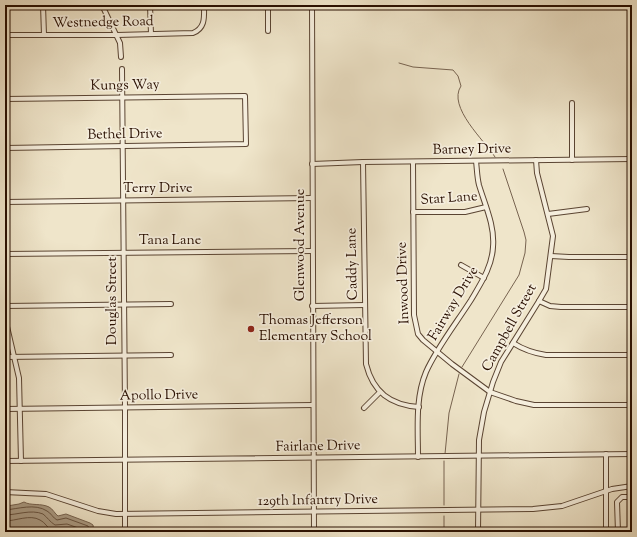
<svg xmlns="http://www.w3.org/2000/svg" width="637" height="537" viewBox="0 0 637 537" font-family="'Sorts Mill Goudy',serif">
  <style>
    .water { fill: #ab9c85; stroke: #776350 }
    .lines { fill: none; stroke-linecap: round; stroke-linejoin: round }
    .shore { stroke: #6a5542; stroke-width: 1 }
    .stream { stroke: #776350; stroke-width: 1 }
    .minor-casing { stroke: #5a4432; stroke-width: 6 }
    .minor { stroke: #f5eedd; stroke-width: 4 }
    .poi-dot { fill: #8f2418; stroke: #f5eedd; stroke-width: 1.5 }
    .labels { text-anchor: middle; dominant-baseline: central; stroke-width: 3.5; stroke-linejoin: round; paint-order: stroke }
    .street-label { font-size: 14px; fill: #280e00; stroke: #f5eedd }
    .poi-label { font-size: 14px; fill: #280e00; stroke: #f5eedd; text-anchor: start }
  </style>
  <rect width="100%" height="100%" fill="#efe5ca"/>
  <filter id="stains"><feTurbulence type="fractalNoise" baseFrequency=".005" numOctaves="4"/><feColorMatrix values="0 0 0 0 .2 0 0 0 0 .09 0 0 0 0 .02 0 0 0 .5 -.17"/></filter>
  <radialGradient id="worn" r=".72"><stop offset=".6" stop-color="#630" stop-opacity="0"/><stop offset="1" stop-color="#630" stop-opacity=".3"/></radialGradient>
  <path class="water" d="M24,502C31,506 41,503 49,507C53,509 55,514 58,516L66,514L90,523L93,525L94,532H5V514L7,506L19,504Z"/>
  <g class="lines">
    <g class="shore">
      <path d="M5,510C18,509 35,503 47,511C51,513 53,518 57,520L66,518L88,526L90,532"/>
      <path d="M5,515C17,515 31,509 43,514C47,517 50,522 55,525L67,524L84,530L85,532"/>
      <path d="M5,521C16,521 30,514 40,520C45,522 47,528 52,530C59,533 65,530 71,532"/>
    </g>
    <g class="stream">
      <path d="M399,63L413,67L453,70L458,76L461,86C447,107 485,141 495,157"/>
      <polyline points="462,367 519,275 525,253 526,240 524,232 503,169"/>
      <polyline points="445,454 449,413 459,374"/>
      <polyline points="444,505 444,461"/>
      <polyline points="444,532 444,516"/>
    </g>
    <defs>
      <g id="minor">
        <polyline points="43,5 44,35"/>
        <polyline points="102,5 120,43 121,57"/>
        <polyline points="150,5 151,34"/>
        <polyline points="268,5 268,31"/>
        <polyline points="312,5 314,532"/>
        <path d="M5,35H117L193,33C206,28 204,16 204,5"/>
        <polyline points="122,69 125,407 125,532"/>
        <polyline points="5,99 245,96 246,144 5,148"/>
        <polyline points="572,103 572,160"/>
        <path d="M363,162L366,364C373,392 390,405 419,407"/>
        <polyline points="413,162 414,315 418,334 423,340 452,364 490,392 516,401 534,405 632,405"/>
        <polyline points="312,164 363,162 632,159"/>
        <polyline points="5,202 312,198"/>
        <polyline points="413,212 465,212 486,207"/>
        <polyline points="548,214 587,209"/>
        <polyline points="5,254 312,251"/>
        <polyline points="551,256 569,257 632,257"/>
        <polyline points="461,265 484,278"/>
        <polyline points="539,301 550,306 561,307 632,307"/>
        <polyline points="5,306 171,304"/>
        <polyline points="312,306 365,305"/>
        <polyline points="5,318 19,378 21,461"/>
        <path d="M513,343C524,350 533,353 546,355H632"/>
        <polyline points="5,357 171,355"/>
        <polyline points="364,408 380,392"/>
        <polyline points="5,409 313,405"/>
        <polyline points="606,454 606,532"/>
        <path d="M418,457C418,429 415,398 426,372C436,349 457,322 471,300C481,283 492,267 493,247C495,226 485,205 479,185C477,177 477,169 476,161"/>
        <polyline points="5,461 632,454"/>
        <polyline points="5,492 46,494 98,511 116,514 533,509 562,506 612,489 632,486"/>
        <polyline points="478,532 479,440 484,412 493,382 501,362 539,301 546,289 553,236 537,173 536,160"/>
        <polyline points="618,532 617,502 622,497 632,497"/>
      </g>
    </defs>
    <use href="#minor" class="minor-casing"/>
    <use href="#minor" class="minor"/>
  </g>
  <circle class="poi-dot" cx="251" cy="329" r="4"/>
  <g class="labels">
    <g class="street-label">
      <text transform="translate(103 23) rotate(-1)">Westnedge Road</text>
      <text transform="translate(125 86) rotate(-1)">Kungs Way</text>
      <text transform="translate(125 135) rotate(-1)">Bethel Drive</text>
      <text transform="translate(472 150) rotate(-1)">Barney Drive</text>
      <text x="158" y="189">Terry Drive</text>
      <text transform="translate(449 199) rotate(-4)">Star Lane</text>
      <text x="170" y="241">Tana Lane</text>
      <text transform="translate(301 245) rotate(-90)">Glenwood Avenue</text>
      <text transform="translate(353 264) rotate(-91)">Caddy Lane</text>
      <text transform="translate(404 283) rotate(-92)">Inwood Drive</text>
      <text transform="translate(113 301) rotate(-90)">Douglas Street</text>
      <text transform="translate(454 304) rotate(-59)">Fairway Drive</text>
      <text transform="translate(510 328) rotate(-61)">Campbell Street</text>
      <text transform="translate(159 396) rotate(-1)">Apollo Drive</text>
      <text transform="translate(318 447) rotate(-1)">Fairlane Drive</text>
      <text transform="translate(318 501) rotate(-1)">129th Infantry Drive</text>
    </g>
    <g class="poi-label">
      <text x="259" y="321">Thomas Jefferson<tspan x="259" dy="16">Elementary School</tspan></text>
    </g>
  </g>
  <rect width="637" height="537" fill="none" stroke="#efe5ca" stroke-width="20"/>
  <rect x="6" y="6" width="625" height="525" fill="none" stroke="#280e00" stroke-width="2"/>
  <rect x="10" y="10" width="617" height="517" fill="none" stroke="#280e00"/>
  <rect width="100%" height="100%" filter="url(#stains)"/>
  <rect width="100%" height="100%" fill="url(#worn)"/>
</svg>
